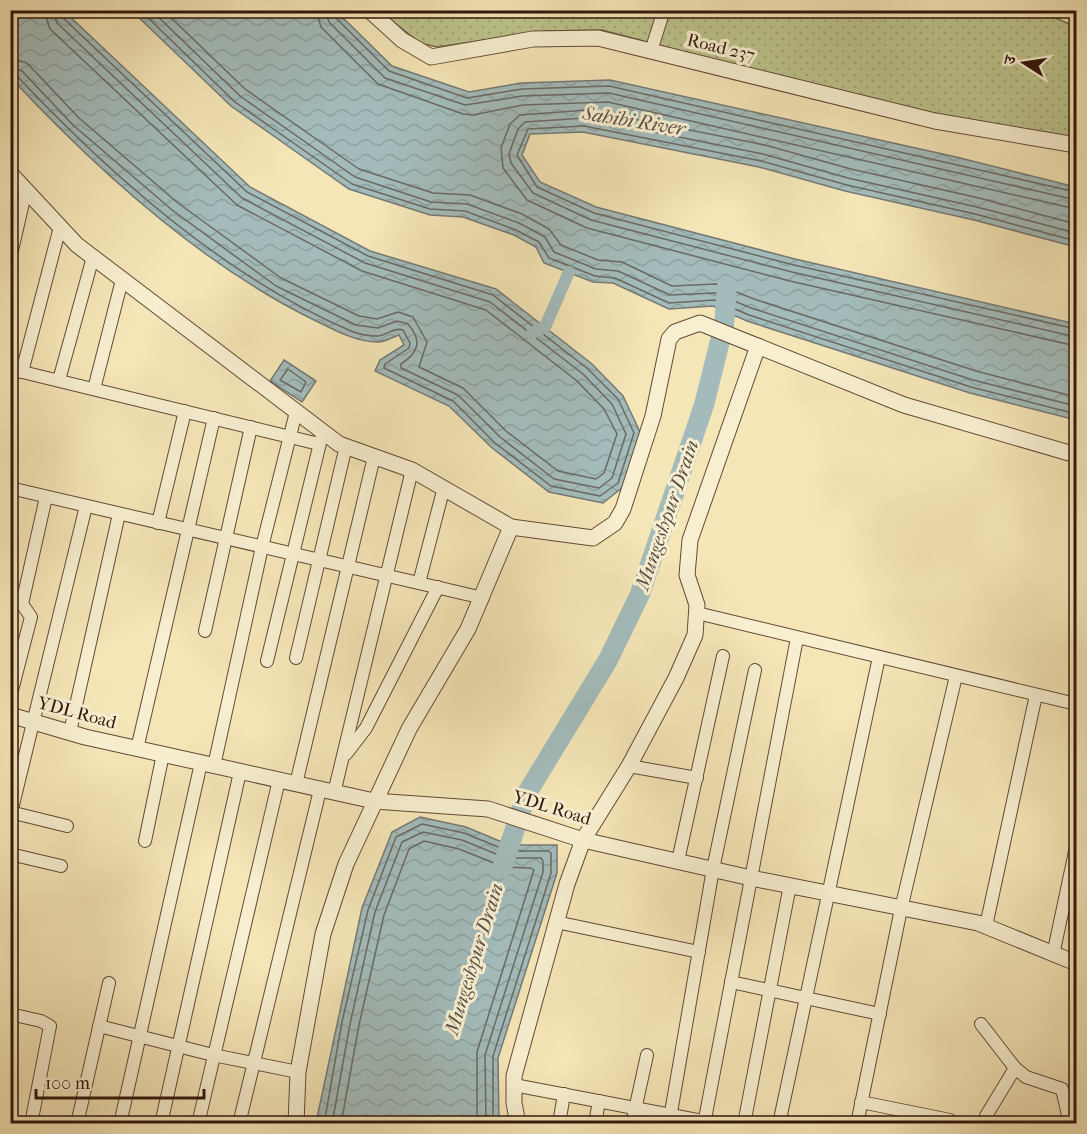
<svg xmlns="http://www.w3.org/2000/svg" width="1087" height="1134" viewBox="0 0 1087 1134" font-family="'IM FELL French Canon','Noto Serif Devanagari',serif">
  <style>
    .park { fill: url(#park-dots); stroke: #776d4c; stroke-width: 1.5 }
    .water { fill: url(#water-waves); stroke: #757a75; stroke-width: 1.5 }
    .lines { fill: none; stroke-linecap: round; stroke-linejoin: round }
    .shore { stroke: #6a6964; stroke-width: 1.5 }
    .canal { stroke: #a3bcbb; stroke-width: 12 }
    .river { stroke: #a3bcbb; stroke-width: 20 }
    .minor-casing { stroke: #624a37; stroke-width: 14 }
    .tertiary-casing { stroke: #624a37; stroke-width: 17 }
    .minor { stroke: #f8efd0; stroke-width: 12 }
    .tertiary { stroke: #f8efd0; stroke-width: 15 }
    .labels { text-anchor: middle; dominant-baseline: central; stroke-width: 6; stroke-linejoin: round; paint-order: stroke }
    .street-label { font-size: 18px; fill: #31160c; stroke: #f8efd0 }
    .water-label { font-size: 20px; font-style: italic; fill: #595049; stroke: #f8efd0 }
  </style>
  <defs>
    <pattern id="park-dots" width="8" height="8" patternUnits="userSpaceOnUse" patternTransform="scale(1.5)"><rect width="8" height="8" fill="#bdc48d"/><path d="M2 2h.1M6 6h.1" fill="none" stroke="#a3a878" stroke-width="1.8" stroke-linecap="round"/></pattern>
    <pattern id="water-waves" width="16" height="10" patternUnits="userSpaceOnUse" patternTransform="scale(1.5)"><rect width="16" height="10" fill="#a3bcbb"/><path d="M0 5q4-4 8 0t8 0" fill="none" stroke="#8da1a0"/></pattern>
  </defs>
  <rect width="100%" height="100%" fill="#f5e6b7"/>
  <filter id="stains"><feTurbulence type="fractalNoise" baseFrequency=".00333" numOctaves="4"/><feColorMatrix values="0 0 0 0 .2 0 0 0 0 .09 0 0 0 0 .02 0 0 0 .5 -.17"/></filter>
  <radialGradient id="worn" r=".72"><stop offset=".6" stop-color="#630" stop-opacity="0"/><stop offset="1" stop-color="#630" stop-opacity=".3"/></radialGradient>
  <polygon class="park" points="380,11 1040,11 1076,27 1076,142 931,117 602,30 545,31 437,47 420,43"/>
  <g class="water">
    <path d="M11,11H64L250,187L370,251L496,289L592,364L623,396L641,434L623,487L603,503L549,492L491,447L449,406L375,371L380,360L404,345L399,335C393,337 385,342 378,342C355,342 335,330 314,320C202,265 96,169 11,78Z"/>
    <polygon points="132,11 336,11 392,66 469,92 521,83 610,80 956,157 1076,187 1076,247 974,220 845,191 759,167 583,132 530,134 522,155 540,182 596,207 795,259 1076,324 1076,420 970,393 747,321 713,306 669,309 613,283 593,282 544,263 536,247 514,235 463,217 430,215 349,189 231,106"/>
    <polygon points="284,360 316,381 302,402 270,381"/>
    <polygon points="420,817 466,827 509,845 557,845 557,873 498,1058 499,1123 319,1123 317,1118 362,908 392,832"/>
  </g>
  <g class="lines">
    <g class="shore">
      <polyline points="140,10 235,102 352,184 430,209 465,211 516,230 539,242 549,258 595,276 615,278 669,303 714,300 749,315 971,387 1076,414"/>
      <polyline points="151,10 240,96 355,177 431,202 467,204 519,223 545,237 554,252 596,269 618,271 670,295 715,293 751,308 973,380 1076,406"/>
      <polyline points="163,10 245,89 359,169 433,193 470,195 522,214 549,229 561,245 598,260 622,262 672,286 716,284 754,299 976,371 1076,397"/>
      <polyline points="316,10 321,27 378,84 463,114 473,115 523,105 608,102 1076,209"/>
      <polyline points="325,10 329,22 385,78 465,105 522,96 609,93 1076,200"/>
      <polyline points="333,10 335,17 389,71 467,98 522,89 609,86 1076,192"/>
      <polyline points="10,58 27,63 79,118 178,203 281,278 359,316 377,319 398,312 413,317 427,342 419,367 463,388 506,431 558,471 596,479 604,473 617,434 604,409 577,381 486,310 362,271 237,205 50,29 44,10"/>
      <path d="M10,67L22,71L73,125L172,210L276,286L356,325L378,328L397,321L408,324C423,341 418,353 401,364V368L458,395L500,437L554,479L599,488L612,478L626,434L612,404L583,374L490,302L365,263L242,198L57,23L53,10"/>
      <path d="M10,74L17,76C109,174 227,278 351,331C358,334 370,336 378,336C387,335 394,327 403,330L410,343L409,348L385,364L384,368L453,401L495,443L551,486L600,496L618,483L634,433L618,399L588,369L493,295L368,256L247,192L62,17L60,10"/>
      <polyline points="1076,224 979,198 851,169 765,145 588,110 520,115 510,124 501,148 503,168 527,200 587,228 790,281 1076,346"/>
      <polyline points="1076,233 977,207 848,178 763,154 585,118 525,122 518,129 509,154 511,163 533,193 591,220 792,272 1076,337"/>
      <polyline points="1076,241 975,214 847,185 761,161 584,126 528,129 517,155 537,187 594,213 794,265 1076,329"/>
      <polygon points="288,369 306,382 301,392 280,380"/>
      <polyline points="324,1124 342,1022 368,910 396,837 422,824 464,833 508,851 548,851 551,853 551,873 493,1056 493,1124"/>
      <polyline points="332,1124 350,1024 375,912 402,842 423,832 462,840 506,858 541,858 543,861 543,872 485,1055 486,1124"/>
      <polyline points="341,1124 359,1025 384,915 409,849 424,841 459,849 504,867 531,868 534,870 477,1052 477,1124"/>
    </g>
    <polyline class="canal" points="532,333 545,327 569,272"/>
    <polyline class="river" points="502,868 527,793 608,660 640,594 704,405 724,325 727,286"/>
    <defs>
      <g id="minor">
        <polyline points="651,51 664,10"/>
        <polyline points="10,259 26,190"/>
        <polyline points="10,369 319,444"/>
        <polyline points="22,372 60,227"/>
        <polyline points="59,380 93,257"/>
        <polyline points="94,389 122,280"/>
        <polyline points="10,488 483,598"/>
        <polyline points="158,523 185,411"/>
        <polyline points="419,583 444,487"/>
        <polyline points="697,613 1076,704"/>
        <polyline points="205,631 251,427"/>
        <polyline points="296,658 346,446"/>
        <polyline points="267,661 321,439"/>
        <polyline points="10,698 31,617 22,604 46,497"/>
        <polyline points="70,732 119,514"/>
        <polyline points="137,749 214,418"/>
        <polyline points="346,754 366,728 438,587"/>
        <polyline points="214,766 262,547 296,412"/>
        <polyline points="629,766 697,778"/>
        <polyline points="296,784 374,457"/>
        <polyline points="334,793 412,470"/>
        <polyline points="10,812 67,826"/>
        <polyline points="10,817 86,506"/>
        <polyline points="145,841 163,754"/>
        <polyline points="10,854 61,866"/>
        <polyline points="678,861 723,656"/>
        <polyline points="556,922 699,952"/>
        <polyline points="986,926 1036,695"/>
        <polyline points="1053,955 1076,847"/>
        <polyline points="731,982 880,1014"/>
        <polyline points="10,1014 41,1021 50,1026 31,1124"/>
        <polyline points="981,1024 1015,1068 1026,1077 1062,1089 1070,1124"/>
        <polyline points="99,1026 213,1055 298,1072"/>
        <polyline points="514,1085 718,1124"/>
        <polyline points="861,1102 950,1120"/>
        <polyline points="986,1116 1015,1068"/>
        <polyline points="77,1124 109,983"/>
        <polyline points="120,1124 201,763"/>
        <polyline points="161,1124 240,772"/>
        <polyline points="198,1124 279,780"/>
        <polyline points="239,1124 320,790"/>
        <polyline points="559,1124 564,1094"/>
        <polyline points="595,1124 599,1101"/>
        <polyline points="632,1124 647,1055"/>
        <polyline points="669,1124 713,869 755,670"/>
        <polyline points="704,1124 797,638"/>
        <polyline points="744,1124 790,885"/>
        <polyline points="779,1124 879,657"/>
        <polyline points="857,1124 901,909 956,676"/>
      </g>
      <g id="tertiary">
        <polyline points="369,10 402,40 431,57 533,39 598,38 935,121 1076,145"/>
        <polyline points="10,173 77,245 339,444 412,470 511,527 593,538 615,523 623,509 653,416 669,339 675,332 700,323 904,405 1076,455"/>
        <polyline points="10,715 85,737 374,801 488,809 583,840 751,878 978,923 1076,963"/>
        <polyline points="296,1124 298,1072 323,934 346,864 409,729 468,629 511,527"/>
        <polyline points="518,1124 514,1103 514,1076 567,884 583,840 629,766 676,678 695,635 697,605 687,575 690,540 758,346"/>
      </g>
    </defs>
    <use href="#minor" class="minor-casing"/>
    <use href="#tertiary" class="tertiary-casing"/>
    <use href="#minor" class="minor"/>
    <use href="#tertiary" class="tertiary"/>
  </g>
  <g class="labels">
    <g class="street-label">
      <text transform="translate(721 48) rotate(14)">Road 237</text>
      <text transform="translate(77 713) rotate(15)">YDL Road</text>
      <text transform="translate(552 808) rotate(17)">YDL Road</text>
    </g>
    <g class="water-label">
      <text transform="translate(634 121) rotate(9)">Sahibi River</text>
      <text transform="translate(667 515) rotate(-71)">Mungeshpur Drain</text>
      <text transform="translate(474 959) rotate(-73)">Mungeshpur Drain</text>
    </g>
  </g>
  <rect width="1087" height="1134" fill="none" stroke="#f5e6b7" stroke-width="36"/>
  <rect x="12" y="12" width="1063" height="1110" fill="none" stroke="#31160c" stroke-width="3"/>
  <rect x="18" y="18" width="1051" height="1098" fill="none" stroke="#31160c" stroke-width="1.5"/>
  <g transform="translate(1024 63) rotate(282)" stroke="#f8efd0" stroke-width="4.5" paint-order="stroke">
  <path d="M0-4.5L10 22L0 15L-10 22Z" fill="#31160c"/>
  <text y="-9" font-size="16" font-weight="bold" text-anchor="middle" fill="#31160c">उ</text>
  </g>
  <path d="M36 1089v9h168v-9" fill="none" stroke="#31160c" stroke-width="3"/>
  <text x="45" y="1089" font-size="18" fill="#31160c" stroke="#f8efd0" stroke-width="4.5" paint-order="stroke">100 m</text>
  <rect width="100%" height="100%" filter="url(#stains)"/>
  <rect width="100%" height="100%" fill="url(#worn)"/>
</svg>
